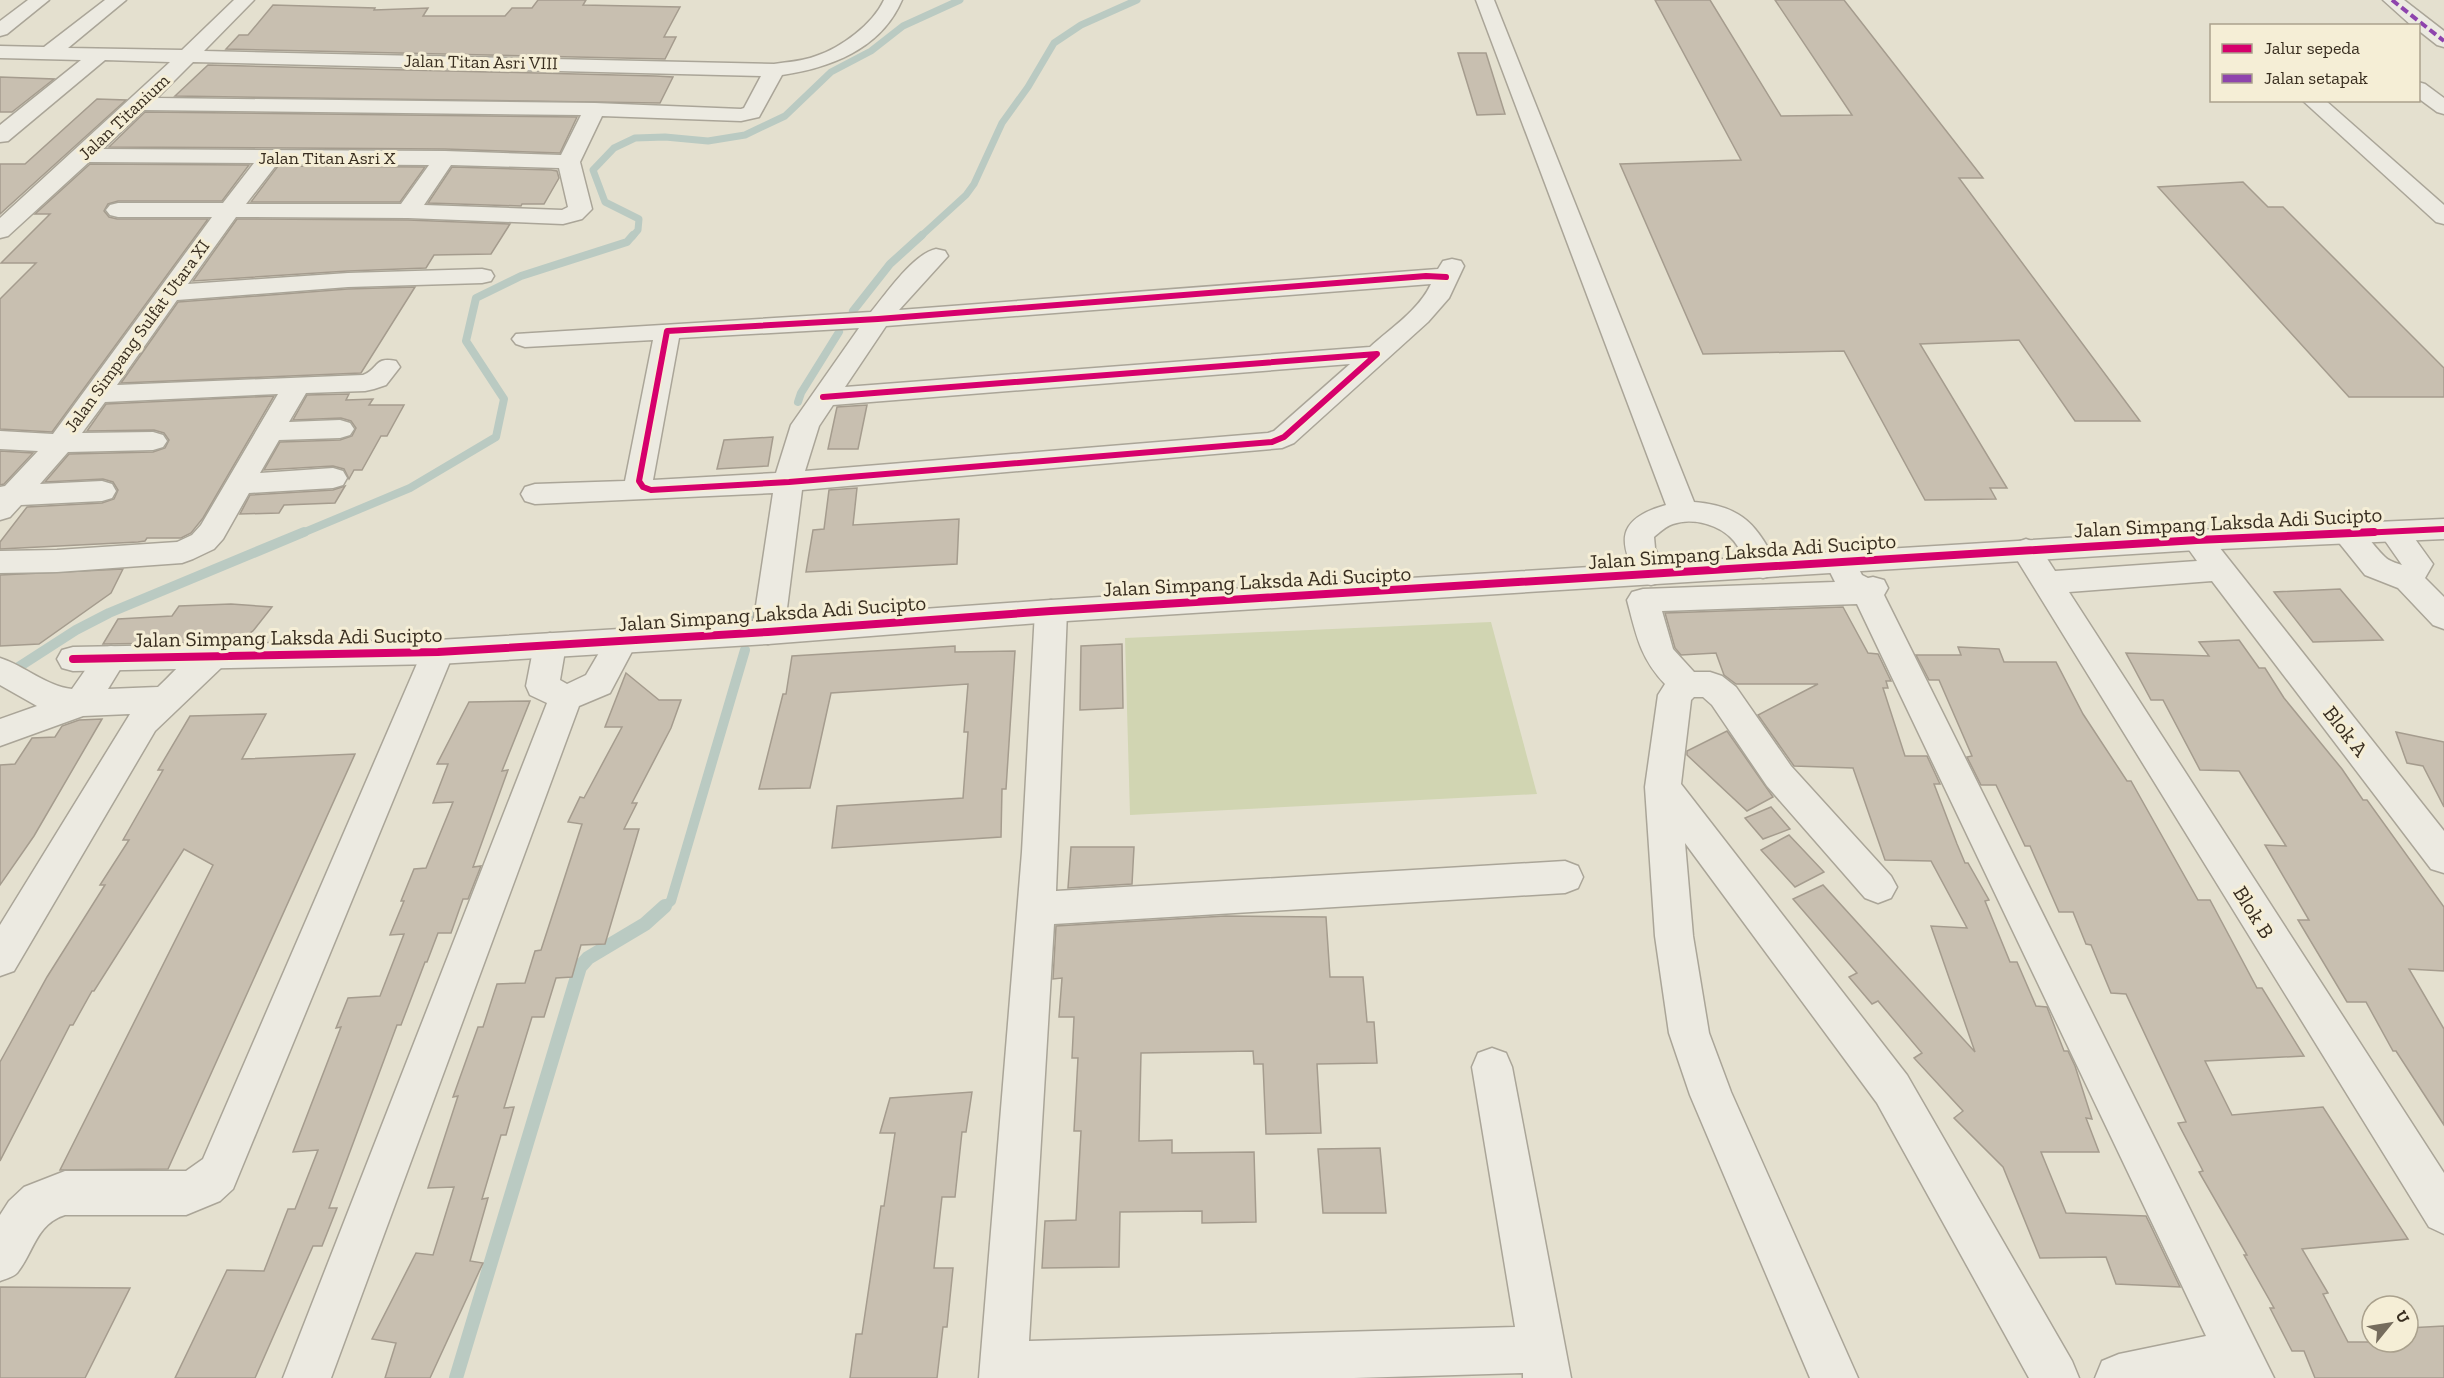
<svg xmlns="http://www.w3.org/2000/svg" width="2444" height="1378" viewBox="0 0 2444 1378" font-family="'Zilla Slab',serif">
  <style>
    .green { fill: #d1d5b2 }
    .lines { fill: none; stroke-linecap: round; stroke-linejoin: round }
    .stream-far3 { stroke: #bacac2; stroke-width: 7 }
    .stream-far2 { stroke: #bacac2; stroke-width: 8 }
    .stream-far1 { stroke: #bacac2; stroke-width: 10 }
    .stream { stroke: #bacac2; stroke-width: 14 }
    .building { fill: #c8bfb0; stroke: #a59c8e; stroke-width: 1.5 }
    .minor-casing { stroke: #aaa598; stroke-width: 3 }
    .tertiary-casing { stroke: #aaa598; stroke-width: 3 }
    .minor { fill: #eceae1; fill-rule: evenodd }
    .tertiary { fill: #eceae1; fill-rule: evenodd }
    .quiet { stroke: #8e44ad; stroke-width: 4; stroke-dasharray: 8 4; stroke-linecap: butt }
    .cycleway-far1-casing { stroke: #f5eed6; stroke-width: 9 }
    .cycleway-casing { stroke: #f5eed6; stroke-width: 11 }
    .cycleway-far1 { stroke: #d6006c; stroke-width: 6 }
    .cycleway { stroke: #d6006c; stroke-width: 8 }
    .labels { text-anchor: middle; dominant-baseline: central; stroke-width: 6; stroke-linejoin: round; paint-order: stroke }
    .far-street-label { font-size: 18px; fill: #392e20; stroke: #f5eed6 }
    .street-label { font-size: 21px; fill: #392e20; stroke: #f5eed6 }
  </style>
  <rect width="100%" height="100%" fill="#e4e0cf"/>
  <polygon class="green" points="1491,622 1537,794 1130,815 1125,638"/>
  <g class="lines">
    <g class="stream-far3">
      <polyline points="632,237 638,230 639,219 605,202 593,170 614,148 635,138 665,137 708,141 745,135 785,116 831,72 871,51 903,26 960,0"/>
      <polyline points="920,237 966,195 974,184 1002,123 1028,87 1054,43 1081,25 1137,0"/>
    </g>
    <g class="stream-far2">
      <polyline points="853,311 890,264 922,235"/>
      <polyline points="798,402 801,393 839,332"/>
      <polyline points="300,534 410,488 496,437 504,399 466,341 476,298 521,276 627,242 633,235"/>
    </g>
    <g class="stream-far1">
      <polyline points="752,621 754,615"/>
      <polyline points="0,679 76,630 109,613 304,532"/>
      <polyline points="663,908 671,901 745,650"/>
    </g>
    <polyline class="stream" points="456,1378 580,967 588,958 645,924 665,906"/>
  </g>
  <g class="building">
    <polygon points="538,0 586,0 583,5 680,7 664,37 676,37 665,59 226,49 239,35 248,35 273,5 375,8 374,10 428,8 423,16 505,16 512,8 532,8"/>
    <polygon points="1655,0 1710,0 1781,116 1852,115 1775,0 1844,0 1983,178 1959,178 2140,421 2075,421 2019,340 1920,344 2007,488 1990,488 1996,499 1925,500 1844,351 1703,354 1620,164 1741,160"/>
    <polygon points="1458,53 1486,53 1505,114 1477,115"/>
    <polygon points="208,65 656,76 673,77 660,103 175,96"/>
    <polygon points="0,77 54,79 12,112 0,112"/>
    <polygon points="97,99 126,100 0,214 0,164 25,164"/>
    <polygon points="145,112 577,117 560,153 445,149 109,147"/>
    <polygon points="90,164 249,165 222,201 118,201 108,204 104,211 109,217 117,219 208,219 52,432 0,429 0,299 36,263 1,263 50,214 35,214"/>
    <polygon points="278,166 425,167 400,202 251,202"/>
    <polygon points="452,167 551,170 557,171 559,178 544,204 522,204 521,206 428,203"/>
    <polygon points="2243,182 2268,207 2283,207 2444,368 2444,397 2349,397 2158,187"/>
    <polygon points="237,219 408,220 510,224 491,254 434,255 426,268 348,271 193,281"/>
    <polygon points="415,287 361,373 121,383 178,302 348,289"/>
    <polygon points="349,394 346,400 373,399 369,405 404,405 387,436 381,436 362,470 354,470 349,479 344,469 333,466 264,470 280,442 340,440 352,436 356,428 351,421 341,418 293,420 307,395"/>
    <polygon points="274,396 203,518 191,533 181,538 147,538 145,541 138,542 0,549 0,542 27,507 102,503 114,499 118,490 113,482 103,479 45,482 69,454 153,452 165,448 169,440 164,433 154,430 87,431 106,404"/>
    <polygon points="867,405 858,449 828,449 837,407"/>
    <polygon points="773,437 768,466 717,469 724,440"/>
    <polygon points="0,451 33,453 4,484 0,485"/>
    <polygon points="345,486 335,503 284,505 279,513 240,514 250,495 333,490"/>
    <polygon points="857,488 853,525 959,519 957,564 806,572 813,530 824,529 829,490"/>
    <polygon points="123,569 111,593 39,644 0,646 0,575"/>
    <polygon points="2340,589 2383,640 2313,642 2274,592"/>
    <polygon points="231,604 272,607 253,631 236,642 103,644 118,619 172,616 179,606"/>
    <polygon points="1843,607 1868,653 1878,654 1891,681 1886,681 1888,688 1883,688 1905,756 1927,756 1940,784 1934,784 1957,844 1965,863 1968,863 1989,900 1985,901 2010,962 2017,962 2036,1006 2047,1007 2064,1051 2068,1051 2075,1066 2092,1119 2086,1118 2099,1152 2041,1152 2066,1213 2146,1216 2180,1287 2116,1284 2106,1257 2040,1258 2003,1167 1954,1118 1963,1111 1914,1058 1922,1053 1878,1001 1872,1004 1849,977 1857,973 1793,899 1823,885 1975,1052 1931,926 1967,928 1931,861 1885,860 1853,768 1794,766 1758,715 1818,684 1736,684 1724,675 1716,653 1681,655 1675,648 1665,613"/>
    <polygon points="2239,640 2259,668 2265,668 2284,698 2342,769 2363,800 2367,800 2444,907 2444,971 2409,969 2444,1029 2444,1125 2396,1051 2393,1051 2366,1002 2347,1002 2298,920 2309,920 2265,845 2286,846 2239,771 2200,770 2163,700 2151,700 2126,653 2209,656 2199,642"/>
    <polygon points="1122,644 1123,708 1080,710 1081,646"/>
    <polygon points="955,646 955,652 1015,651 1006,789 1002,789 1001,837 832,848 837,806 963,798 968,732 964,732 968,684 831,693 810,788 759,789 783,694 786,694 792,656"/>
    <polygon points="1958,647 1999,649 2004,662 2056,662 2083,714 2127,781 2131,781 2198,900 2210,900 2257,988 2262,988 2304,1056 2205,1061 2232,1115 2323,1107 2408,1239 2302,1249 2328,1293 2323,1294 2348,1342 2408,1342 2408,1328 2444,1326 2444,1378 2315,1378 2304,1351 2292,1351 2270,1308 2274,1308 2244,1255 2247,1255 2199,1172 2203,1171 2178,1123 2186,1122 2126,994 2111,993 2091,945 2086,944 2073,912 2059,912 2030,846 2025,846 1996,785 1981,785 1967,757 1972,756 1939,680 1929,680 1916,655 1961,655"/>
    <polygon points="626,673 659,700 681,700 671,728 632,803 637,803 624,829 639,829 605,944 581,945 572,977 556,978 544,1017 532,1017 504,1108 514,1107 506,1135 501,1135 482,1199 488,1198 470,1261 483,1263 430,1378 385,1378 396,1343 372,1339 416,1253 433,1255 454,1187 428,1188 458,1096 453,1097 478,1027 483,1027 497,984 525,983 535,951 541,950 582,824 568,822 580,797 584,798 622,727 605,727"/>
    <polygon points="530,701 502,771 508,770 473,867 481,866 468,899 463,899 451,933 438,933 427,962 425,962 401,1025 397,1025 329,1208 337,1208 322,1246 313,1246 255,1378 175,1378 227,1270 264,1271 288,1209 295,1209 318,1150 293,1152 341,1027 336,1028 348,998 380,996 404,934 390,935 404,901 401,901 414,869 426,868 453,802 433,803 448,764 437,764 469,702"/>
    <polygon points="266,714 242,759 355,754 168,1169 60,1170 213,865 184,849 94,991 92,991 73,1025 70,1025 0,1161 0,1062 47,977 105,885 100,885 129,840 123,840 163,770 158,770 190,716"/>
    <polygon points="102,719 34,836 0,885 0,765 15,764 32,738 55,737 62,726 79,720"/>
    <polygon points="1727,731 1773,797 1747,811 1687,755 1687,751"/>
    <polygon points="2396,732 2444,742 2444,807 2423,766 2407,763"/>
    <polygon points="1771,807 1790,829 1763,839 1745,818"/>
    <polygon points="1789,835 1824,872 1795,887 1761,850"/>
    <polygon points="1071,847 1134,847 1132,884 1068,888"/>
    <polygon points="1225,916 1326,917 1330,977 1363,977 1367,1022 1374,1022 1377,1063 1317,1064 1321,1133 1266,1134 1263,1064 1254,1064 1253,1051 1141,1053 1139,1141 1172,1140 1172,1153 1254,1152 1256,1222 1202,1223 1202,1211 1120,1212 1119,1267 1042,1268 1045,1221 1076,1220 1081,1131 1074,1131 1078,1058 1072,1058 1074,1017 1059,1017 1062,978 1053,979 1056,926"/>
    <polygon points="972,1092 966,1132 962,1132 955,1197 942,1197 934,1268 953,1268 947,1327 943,1327 937,1378 850,1378 856,1334 862,1334 881,1206 884,1206 895,1133 880,1133 890,1098"/>
    <polygon points="1380,1148 1386,1213 1323,1213 1318,1149"/>
    <polygon points="0,1287 130,1288 85,1378 0,1378"/>
  </g>
  <g class="lines">
    <defs>
      <g id="minor">
        <polygon points="28,0 49,0 7,34 0,36 0,21"/>
        <path d="M105,0H126L68,48L182,50L234,0H254L204,51L774,64C788,62 803,61 816,56C841,48 873,24 884,0H902C881,49 830,68 782,75L759,117L741,121L602,116L580,162L592,209L582,219L563,224L408,218L236,217L188,284L348,273L482,269L491,271L494,276L491,281L482,283L348,287L177,300L117,385L363,375C379,369 374,356 396,361L400,367L386,385L374,389L365,391L306,393L289,422L340,420L350,423L354,429L350,435L340,438L279,440L260,473L333,468L343,471L347,478L343,485L333,488L249,493L223,539L214,549L193,559L182,563L57,572L0,573V551L57,550L177,542L192,535L201,525L278,394L105,402L82,433L153,432L163,435L167,441L163,447L153,450L68,452L40,484L102,481L112,484L116,491L112,498L102,501L21,505L10,517L0,520V487L5,486L38,451L0,449V431L53,434L212,217H118L110,215L106,210L110,205L118,203H223L254,163L89,162L8,236L0,238V218L170,62L105,60L8,141L0,142V125L81,60L0,58V46L44,47ZM193,62L761,76L744,108L741,109L595,103L157,98ZM144,110L581,115L561,155L445,151L103,149ZM277,164L429,165L401,204H246ZM451,165L559,168L568,207L562,210L424,205Z"/>
        <path d="M1476,0H1494L1694,502C1743,506 1758,526 1778,567L1774,575L1763,578L1752,575C1746,564 1742,551 1734,541C1721,525 1693,517 1673,524C1666,526 1660,532 1654,537L1655,548L1666,574L1662,582L1651,585L1640,582C1617,542 1616,519 1666,505Z"/>
        <polygon points="2383,0 2404,0 2444,31 2444,47 2437,45 2418,30 2418,26 2412,26"/>
        <polygon points="2418,82 2425,84 2444,98 2444,114 2437,112 2418,98"/>
        <polygon points="2302,100 2325,100 2444,205 2444,224 2436,222"/>
        <path d="M936,249L945,251L948,256L899,310L1438,269L1443,261L1452,259L1461,261L1464,266L1449,298L1428,322L1294,443L1282,448L802,490L784,632L779,640L768,644L757,640L752,632L773,493L535,504L525,501L521,494L525,487L535,484L625,481L653,340L525,347L516,344L512,339L516,334L871,312C886,294 913,254 936,249ZM1431,284C1419,310 1391,328 1370,347L845,387L886,326ZM859,328L791,425L776,473L653,480L679,338ZM1350,364L1274,431L1268,433L805,471L819,426L833,405Z"/>
        <path d="M2394,522L2405,525L2433,564L2425,578L2444,597V629L2433,625L2398,588L2365,575L2332,534L2336,527C2361,520 2369,542 2385,557C2389,561 2396,563 2402,565L2379,532L2383,525Z"/>
        <polygon points="2197,530 2208,533 2444,831 2444,873 2431,869 2212,581 2069,592 2444,1173 2444,1234 2429,1227 2011,550 2015,543 2026,539 2037,543 2055,571 2197,561 2182,540 2186,533"/>
        <path d="M1840,551L1851,554L1862,575L1868,578L1873,577L1884,580L1888,588L1884,595L2274,1378H2095L2102,1361L2119,1354L2206,1336L1857,604L1662,611L1673,649L1694,672H1710L1722,676L1736,687L1791,766L1891,876L1897,887L1891,898L1878,903L1865,898L1767,786L1712,705L1703,697H1694L1691,700L1681,784L1907,1075L2072,1361L2079,1378H2029L1877,1103L1685,843L1693,936L1709,1033L1731,1092L1858,1378H1810L1690,1095L1669,1033L1655,936L1645,787L1658,695L1665,684C1640,658 1636,634 1627,600L1632,592L1643,589L1835,582L1825,562L1829,554Z"/>
        <polygon points="1051,600 1062,603 1067,611 1056,891 1565,861 1578,866 1583,877 1578,888 1565,893 1054,924 1029,1341 1515,1327 1472,1067 1478,1053 1492,1048 1506,1053 1512,1067 1571,1378 1523,1378 1523,1373 1354,1378 979,1378 1022,852 1035,611 1040,603"/>
        <polygon points="621,630 632,634 637,642 610,693 579,706 331,1378 283,1378 547,703 530,695 526,686 534,645 539,637 550,633 561,637 566,645 560,680 567,684 586,675 610,634"/>
        <path d="M438,640L449,643L454,652L233,1189L220,1201L186,1215H65C36,1224 34,1252 17,1273C13,1277 5,1279 0,1281V1215L9,1201L24,1187L65,1171H186L203,1159L422,652L427,643Z"/>
        <path d="M111,646L122,649L127,658L108,689L158,687C176,671 196,641 222,649L227,658L222,667L155,731L14,971L0,976V925L130,714L83,716L0,746V719L37,706L0,685V658C25,666 46,686 72,689L100,649Z"/>
      </g>
      <polygon id="tertiary" points="2444,519 2444,539 2197,550 1051,622 768,644 438,664 73,671 62,668 57,659 62,650 73,647 438,640 768,620 1051,600 2197,530"/>
    </defs>
    <use href="#minor" class="minor-casing"/>
    <use href="#tertiary" class="tertiary-casing"/>
    <use href="#minor" class="minor"/>
    <use href="#tertiary" class="tertiary"/>
    <polyline class="quiet" points="2392,0 2444,41"/>
    <defs>
      <g id="cycleway-far1">
        <polyline points="823,397 1377,354 1284,437 1272,442 789,482 651,490 643,487 639,481 667,331 878,319 1426,276 1446,277"/>
        <polyline points="2340,534 2444,529"/>
      </g>
      <polyline id="cycleway" points="73,659 438,652 768,632 1051,611 2197,540 2374,532"/>
    </defs>
    <use href="#cycleway-far1" class="cycleway-far1-casing"/>
    <use href="#cycleway" class="cycleway-casing"/>
    <use href="#cycleway-far1" class="cycleway-far1"/>
    <use href="#cycleway" class="cycleway"/>
  </g>
  <g class="labels">
    <g class="far-street-label">
      <text transform="translate(481 62) rotate(1)">Jalan Titan Asri VIII</text>
      <text transform="translate(124 117) rotate(-43)">Jalan Titanium</text>
      <text x="327" y="158">Jalan Titan Asri X</text>
      <text transform="translate(137 336) rotate(-54)">Jalan Simpang Sulfat Utara XI</text>
    </g>
    <g class="street-label">
      <text transform="translate(2228 522) rotate(-3)">Jalan Simpang Laksda Adi Sucipto</text>
      <text transform="translate(1742 551) rotate(-4)">Jalan Simpang Laksda Adi Sucipto</text>
      <text transform="translate(1257 581) rotate(-3)">Jalan Simpang Laksda Adi Sucipto</text>
      <text transform="translate(772 613) rotate(-4)">Jalan Simpang Laksda Adi Sucipto</text>
      <text transform="translate(288 637) rotate(-1)">Jalan Simpang Laksda Adi Sucipto</text>
      <text transform="translate(2346 731) rotate(52)">Blok A</text>
      <text transform="translate(2254 912) rotate(58)">Blok B</text>
    </g>
  </g>
  <rect x="2210" y="24" width="210" height="78" fill="#f5eed6" stroke="#aaa18d" stroke-width="1.5"/>
  <rect x="2222" y="44" width="30" height="9" fill="#d6006c" stroke="#aaa18d" stroke-width="1.5"/>
  <text x="2264" y="54" font-size="18" fill="#392e20">Jalur sepeda</text>
  <rect x="2222" y="74" width="30" height="9" fill="#8e44ad" stroke="#aaa18d" stroke-width="1.5"/>
  <text x="2264" y="84" font-size="18" fill="#392e20">Jalan setapak</text>
  <g transform="translate(2390 1324) rotate(60)"><circle r="28" fill="#f5eed6" stroke="#aaa18d" stroke-width="1.5"/>
  <path d="M0-4.5L10 22L0 15L-10 22Z" fill="#756c5d"/>
  <text y="-9" font-size="16" font-weight="bold" text-anchor="middle" fill="#392e20">U</text>
  </g>
</svg>
